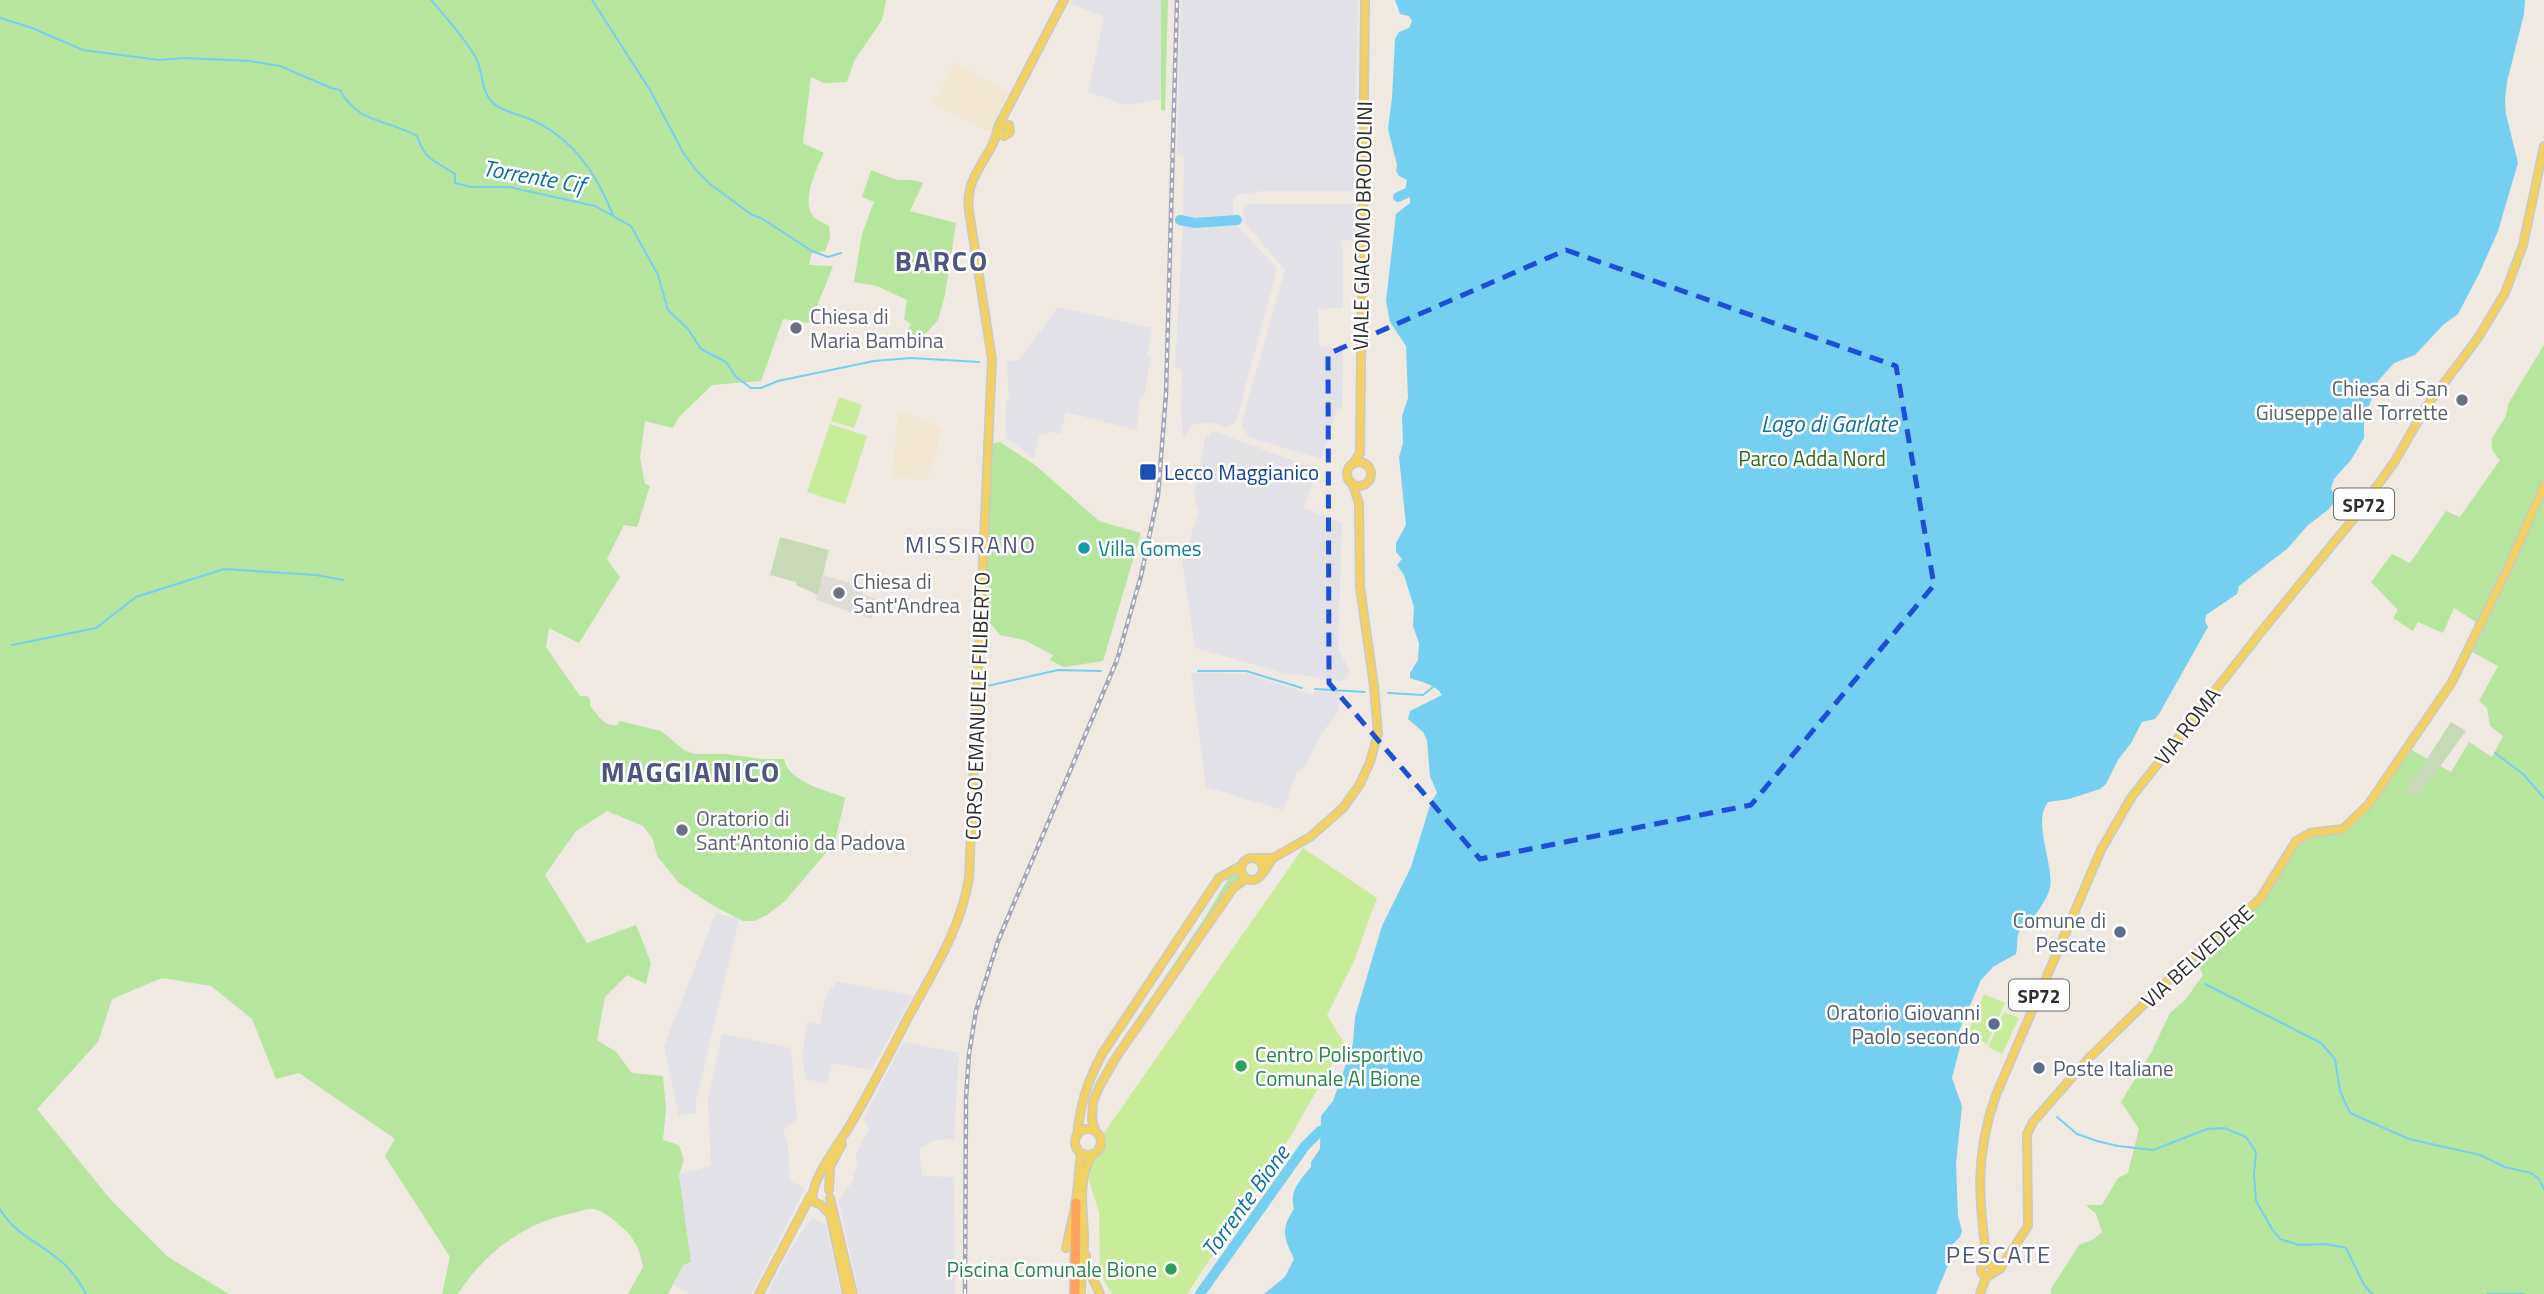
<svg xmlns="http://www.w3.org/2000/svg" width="2544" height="1294" viewBox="0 0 2544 1294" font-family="'Titillium Web',sans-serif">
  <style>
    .industrial { fill: #e3e1e8 }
    .education { fill: #f0e6d1 }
    .green { fill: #b6e59e }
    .cemetery { fill: #c8d9b8 }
    .pitch { fill: #c9ec9a }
    .plaza { fill: #dfdcd8 }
    .water { fill: #75cff0 }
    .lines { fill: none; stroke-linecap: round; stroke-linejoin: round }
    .stream { stroke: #75cff0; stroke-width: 2 }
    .river { stroke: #75cff0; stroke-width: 10 }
    .major-casing { stroke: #c9c9c9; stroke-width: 10 }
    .highway-casing { stroke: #c9c9c9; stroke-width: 12 }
    .major { stroke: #f2d163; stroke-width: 7 }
    .highway { stroke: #ffa35c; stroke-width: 9 }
    .rail-casing { stroke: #a3a6b8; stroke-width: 4.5 }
    .rail { stroke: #fff; stroke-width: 2; stroke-dasharray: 5; stroke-linecap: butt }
    .marked { fill: none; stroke: #1d4ed8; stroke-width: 5; stroke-dasharray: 14 9; stroke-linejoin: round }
    .worship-dot { fill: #6b7280; stroke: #fff; stroke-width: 2.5 }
    .transit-dot { fill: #1a4fb4; stroke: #fff; stroke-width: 2.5 }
    .culture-dot { fill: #0f9aa8; stroke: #fff; stroke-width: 2.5 }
    .service-dot { fill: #5c6f8a; stroke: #fff; stroke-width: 2.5 }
    .leisure-dot { fill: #2e9e5b; stroke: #fff; stroke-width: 2.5 }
    .labels { text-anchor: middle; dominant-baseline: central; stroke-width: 5; stroke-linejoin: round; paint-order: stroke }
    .shield { fill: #fff; stroke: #6d6d6d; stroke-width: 2 }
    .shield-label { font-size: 19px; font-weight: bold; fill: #2e2e2e }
    .street-label { font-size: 21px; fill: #2e2e2e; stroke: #fff }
    .worship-label { font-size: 21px; fill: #5b616d; stroke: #fff; text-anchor: start }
    .park-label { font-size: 21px; fill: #2c6e1b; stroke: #fff }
    .transit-label { font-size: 21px; fill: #164399; stroke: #fff; text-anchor: start }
    .culture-label { font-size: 21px; fill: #0d838f; stroke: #fff; text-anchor: start }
    .service-label { font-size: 21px; fill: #4e5e75; stroke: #fff; text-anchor: end }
    .leisure-label { font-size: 21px; fill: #27864d; stroke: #fff; text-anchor: start }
    .water-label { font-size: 23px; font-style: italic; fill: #0d6fa3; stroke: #fff }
    .neighbourhood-label { font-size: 23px; letter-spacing: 2px; fill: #4d5680; stroke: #fff }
    .quarter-label { font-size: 24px; letter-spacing: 2px; fill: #4d5680; stroke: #fff }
    .district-label { font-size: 28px; font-weight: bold; letter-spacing: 2px; fill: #4d5680; stroke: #fff }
  </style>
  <rect width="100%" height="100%" fill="#efe9e1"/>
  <g class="industrial">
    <polygon points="1073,0 1161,0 1162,99 1125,105 1088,92 1104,17 1071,4"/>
    <polygon points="1181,0 1358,0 1354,191 1263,191 1236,195 1233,204 1233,220 1197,222 1183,219 1184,156 1177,155"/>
    <polygon points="1246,204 1355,204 1356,241 1340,239 1343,250 1343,308 1318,309 1319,346 1343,350 1342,409 1338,407 1321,459 1249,437 1241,425 1285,270 1246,224 1242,211"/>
    <polygon points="1183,223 1195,226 1237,226 1277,268 1236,422 1227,427 1211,422 1192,425 1183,438 1181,408 1182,370 1175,367"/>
    <polygon points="1058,307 1152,328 1147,356 1151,357 1144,396 1140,397 1137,430 1066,412 1060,434 1050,431 1048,435 1040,433 1034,458 1006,438 1006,401 1009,400 1007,362 1018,360 1023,355"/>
    <polygon points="1213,431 1313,468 1316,474 1304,508 1342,523 1338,649 1349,669 1348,678 1340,681 1284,673 1195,648 1182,561 1199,512 1194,495 1205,439"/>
    <polygon points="1191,673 1248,674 1313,695 1316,691 1341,692 1338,711 1320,736 1305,767 1297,772 1283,810 1206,787"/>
    <polygon points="716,913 739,919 696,1101 696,1113 679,1116 664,1046"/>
    <polygon points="837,982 913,995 871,1070 832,1063 827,1084 806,1079 802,1056 807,1023 820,1024 826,996"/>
    <polygon points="722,1034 791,1048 797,1120 783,1129 788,1144 790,1181 805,1188 751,1294 690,1294 673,1284 683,1265 679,1174 711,1166 708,1099"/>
    <polygon points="903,1042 959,1053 954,1139 934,1140 919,1149 922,1176 954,1177 955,1294 859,1294 839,1200 852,1182 857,1166 856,1154 869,1130 864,1118"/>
    <polygon points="812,1217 826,1225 841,1294 767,1294 788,1253"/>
  </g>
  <g class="education">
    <polygon points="956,63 1010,94 992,133 933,103"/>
    <polygon points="906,413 943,428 927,480 892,477 898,414"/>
  </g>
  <g class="green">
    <path d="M0,0H886L882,20L854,61L847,82L824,83L811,77L803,143L824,153C817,167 800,203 814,217C818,221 825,223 829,226L830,238L825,251L812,253L809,265L833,266L810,323L783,319L761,381L712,385L678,418L673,428L645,421L640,458L645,484L650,486L637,527L624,525L607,559L620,577L579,643L549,628L546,647L580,696H587L590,699V706C597,714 604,727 617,725L620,721L661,731L684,750L694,754H725L763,759H784C788,782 826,790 845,798L835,842L785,901L767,915L754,921H743L712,905L679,883L657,856L653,839L643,826L607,811L576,831L545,875L587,943L636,925L651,963L646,984L627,975L605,997L597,1040L616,1052L632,1073L663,1076L666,1110L663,1140L679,1145L684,1160L679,1175L691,1262L683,1265L668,1294H628L643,1267C640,1247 633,1236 617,1223C612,1218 601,1210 594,1209C588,1208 579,1212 573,1213C525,1222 484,1253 458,1294H442L450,1257L385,1156L395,1139L299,1073L276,1079L252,1019L211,986L162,978L112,999L98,1042L37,1109L111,1200L168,1257L229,1294H0Z"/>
    <polygon points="1161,0 1168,0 1165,111 1161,110"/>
    <path d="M871,170C880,173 891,179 900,180C909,180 915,179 923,183L910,211L956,223L945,295L938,320L918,342L906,333L911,324L904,319L907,300L877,286L854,282L862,234L874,202L862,197Z"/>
    <path d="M2544,345V1294H2051V1289L2079,1245L2094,1239L2102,1232L2096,1214L2086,1205H2102L2118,1178L2128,1173L2139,1129L2121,1102L2152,1051L2170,1013L2186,999L2203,975L2196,960L2237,922L2302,835L2336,828L2360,813L2408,748L2451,772L2469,742L2492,757L2503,736L2490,726L2487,708L2479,701L2498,666L2470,651L2482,626L2454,608L2443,633L2418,622L2413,631L2393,618L2398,610L2371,582L2392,554L2410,563L2446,511L2460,517L2500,460C2477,437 2508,429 2508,404Z"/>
    <polygon points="1000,442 1035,465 1099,521 1141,533 1103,661 1064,667 1050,660 1053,655 1024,640 1000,635 985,617 991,444"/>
    <polygon points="1236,870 1240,879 1095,1086 1114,1053 1206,916 1231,874"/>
  </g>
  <g class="cemetery">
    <polygon points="780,537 829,550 818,595 796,585 796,582 770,575"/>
    <polygon points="2451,722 2466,731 2417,798 2406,791"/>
  </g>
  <g class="pitch">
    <polygon points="839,397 862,405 854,428 831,421"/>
    <polygon points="830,424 867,436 845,504 807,492"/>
    <polygon points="1303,848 1377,898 1354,961 1327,1015 1344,1043 1289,1139 1187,1294 1112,1294 1100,1274 1099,1212 1089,1181 1092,1150"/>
    <polygon points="1984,994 2005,1003 1987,1044 1967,1035"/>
    <polygon points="2004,1012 2019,1018 2002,1054 1988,1047"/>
  </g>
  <polygon class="plaza" points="823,575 864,587 862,594 877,599 871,619 816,600"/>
  <path class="water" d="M1395,0H2525L2524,14L2507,82L2505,99L2506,114L2518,163L2498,231L2479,274L2458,314L2443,325L2415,355L2394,363L2378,381L2364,420V438L2351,460L2334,479L2331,488L2336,500L2328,510L2308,525L2288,548L2239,586L2237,594L2206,615L2205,621L2208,627L2159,714L2155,719L2142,722L2131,743L2118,760L2106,784L2100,789L2069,799L2048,802C2032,824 2054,862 2050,888C2048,897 2037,914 2030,921C2026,925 2022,927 2019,932C2016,939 2018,946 2016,954L1993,967L1981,980L1956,1038L1961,1043L1952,1078L1962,1106L1956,1164L1958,1216L1962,1231L1960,1237L1950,1247L1951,1258L1936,1294H1264L1285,1277L1294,1259C1284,1237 1280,1230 1294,1209C1289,1191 1300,1180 1311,1167V1162L1320,1149L1321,1116L1333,1101L1353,1044L1355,1017L1382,926L1411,867L1431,802L1437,793L1430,776L1427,740L1423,732L1408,719L1410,711L1442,695C1436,684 1421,682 1410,678V673L1418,660L1419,643L1413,626L1414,607L1404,575L1397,565L1402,559L1396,552V543L1406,525L1399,457L1403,443L1402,416L1408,398L1406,346L1390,322L1386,301L1396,214L1410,203V196L1405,190L1407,180L1399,176L1396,171L1397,165L1388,129L1392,98L1395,39L1399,32L1409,28L1412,21L1409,16L1400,14Z"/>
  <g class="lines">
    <g class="stream">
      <path d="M431,0C445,16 468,42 477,60C483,73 481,89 491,101C500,111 518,114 530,119C573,138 596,173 613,215"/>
      <polyline points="592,0 650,90 684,154 696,170 710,184 752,215 761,218 812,251 828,257 841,253"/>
      <path d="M0,18L32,28L83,50L159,60L185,58L250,61L280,66L331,88L340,90C358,124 387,119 417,136C426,162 435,160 455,174V183L471,187H509L595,206L631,226L658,275L668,310L688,329L701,349L726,362L736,377L751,388H761L778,381L874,361L911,358L979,362"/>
      <polyline points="12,645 96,628 136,597 224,569 316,575 343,580"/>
      <polyline points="1198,671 1246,671 1302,688"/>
      <polyline points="983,687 1058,670 1101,671"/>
      <polyline points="1315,689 1365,692"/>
      <polyline points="1388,693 1423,695 1433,687"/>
      <polyline points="2495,753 2523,774 2544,798"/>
      <polyline points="2205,984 2321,1043 2335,1059 2340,1091 2350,1113 2409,1139 2480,1155 2505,1167 2531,1173 2539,1179 2544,1189"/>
      <polyline points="2057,1117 2077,1134 2097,1141 2118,1146 2153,1150 2207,1129 2224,1128 2246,1137 2256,1152 2254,1174 2256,1201 2272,1229 2280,1239 2299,1245 2326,1244 2346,1248 2364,1285 2372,1294"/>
      <path d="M0,1209C15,1235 41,1243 63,1263C72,1271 80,1283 86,1294"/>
      <polyline points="2487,1294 2524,1294"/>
    </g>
    <g class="river">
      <polyline points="1398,197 1407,193"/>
      <polyline points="1180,220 1195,223 1237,220"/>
      <polyline points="1200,1294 1305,1146 1320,1131"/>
    </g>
    <defs>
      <g id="major">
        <polyline points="998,131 1004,136 1010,132 1009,125 1001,124"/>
        <circle cx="1359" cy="474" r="12"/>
        <polyline points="1353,464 1360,453 1365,0"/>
        <circle cx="1252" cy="869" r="11"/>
        <polyline points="1256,858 1273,858 1263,873"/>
        <polyline points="1273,858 1310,837 1343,808 1360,784 1370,762 1378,734 1374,686 1360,587 1359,503 1352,483"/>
        <circle cx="1088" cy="1142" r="13"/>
        <polyline points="1096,1132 1092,1120 1093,1102 1099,1087 1115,1059 1234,887 1246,879"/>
        <path d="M1077,1136C1081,1102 1086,1085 1102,1054L1219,878L1241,866"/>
        <polyline points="829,1190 830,1167 842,1144"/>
        <polyline points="830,1198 853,1294"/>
        <polyline points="1066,1248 1076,1203 1081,1153"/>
        <polyline points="1086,1255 1087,1266 1100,1294"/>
        <circle cx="1987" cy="1270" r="6"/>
        <path d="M1987,1264C1979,1200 1974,1157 1996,1095L2101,850L2131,798L2261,632L2354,518L2395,461L2426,407L2478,338L2505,293L2523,245L2544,146"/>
        <polyline points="1993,1273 2000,1269 2028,1226 2027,1134 2033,1122 2088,1059 2187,962 2260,899 2296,841 2310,833 2343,829 2368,805 2452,682 2507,570 2544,486"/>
        <polyline points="759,1294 811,1195"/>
        <path d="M847,1294L830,1214L821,1205L814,1202C806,1186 840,1142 849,1127C871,1090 890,1052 910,1014C934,970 961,928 969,878L992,359L971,224C969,212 967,201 970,189C975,167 995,150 998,127L1064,0"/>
        <path d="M1081,1294C1081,1278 1083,1261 1084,1245C1085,1215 1075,1180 1093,1154"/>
        <polyline points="1980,1294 1986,1277"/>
      </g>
      <polyline id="highway" points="1075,1294 1076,1203"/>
    </defs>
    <use href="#major" class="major-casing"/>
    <use href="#highway" class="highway-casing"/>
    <use href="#major" class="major"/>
    <use href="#highway" class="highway"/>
    <defs>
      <polyline id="rail" points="965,1294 966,1098 969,1054 976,1011 998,941 1117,660 1141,576 1158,495 1166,394 1177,0"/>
    </defs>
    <use href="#rail" class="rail-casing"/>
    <use href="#rail" class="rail"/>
  </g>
  <path class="marked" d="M1566,250L1896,366L1934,585L1751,805L1480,859L1329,683L1328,354Z"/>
  <g class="worship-dot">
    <circle cx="796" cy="328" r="7"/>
    <circle cx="2462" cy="400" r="7"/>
    <circle cx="839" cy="593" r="7"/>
    <circle cx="682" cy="830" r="7"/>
  </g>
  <rect class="transit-dot" x="1139" y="463" width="18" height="18" rx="3.5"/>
  <circle class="culture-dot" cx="1084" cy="548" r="7"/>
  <g class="service-dot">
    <circle cx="2120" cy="932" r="7"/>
    <circle cx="1994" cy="1024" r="7"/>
    <circle cx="2039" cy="1068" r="7"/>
  </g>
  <g class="leisure-dot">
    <circle cx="1241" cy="1066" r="7"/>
    <circle cx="1171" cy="1269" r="7"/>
  </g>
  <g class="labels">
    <g class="shield">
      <rect x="2334" y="488.5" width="60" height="31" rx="5"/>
      <rect x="2009" y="979.5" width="60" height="31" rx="5"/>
    </g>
    <g class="shield-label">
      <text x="2364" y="504">SP72</text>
      <text x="2039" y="995">SP72</text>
    </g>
    <g class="street-label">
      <text transform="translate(1362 226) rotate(-89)">VIALE GIACOMO BRODOLINI</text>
      <text transform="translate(977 706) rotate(-88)">CORSO EMANUELE FILIBERTO</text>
      <text transform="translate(2187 726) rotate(-52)">VIA ROMA</text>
      <text transform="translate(2197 956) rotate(-42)">VIA BELVEDERE</text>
    </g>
    <g class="worship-label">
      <text x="810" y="316">Chiesa di<tspan x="810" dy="24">Maria Bambina</tspan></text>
      <text x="2448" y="388" text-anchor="end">Chiesa di San<tspan x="2448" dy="24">Giuseppe alle Torrette</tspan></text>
      <text x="853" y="581">Chiesa di<tspan x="853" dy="24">Sant'Andrea</tspan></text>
      <text x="696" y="818">Oratorio di<tspan x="696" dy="24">Sant'Antonio da Padova</tspan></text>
    </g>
    <g class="park-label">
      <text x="1812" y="458">Parco Adda Nord</text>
    </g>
    <g class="transit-label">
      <text x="1164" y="472">Lecco Maggianico</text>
    </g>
    <g class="culture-label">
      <text x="1098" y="548">Villa Gomes</text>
    </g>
    <g class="service-label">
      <text x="2106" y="920">Comune di<tspan x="2106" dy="24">Pescate</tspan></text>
      <text x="1980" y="1012">Oratorio Giovanni<tspan x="1980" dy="24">Paolo secondo</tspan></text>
      <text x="2053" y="1068" text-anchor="start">Poste Italiane</text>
    </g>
    <g class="leisure-label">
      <text x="1255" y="1054">Centro Polisportivo<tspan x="1255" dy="24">Comunale Al Bione</tspan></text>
      <text x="1157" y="1269" text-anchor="end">Piscina Comunale Bione</text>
    </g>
    <g class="water-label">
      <text transform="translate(534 176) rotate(10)">Torrente Cif</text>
      <text x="1829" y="423">Lago di Garlate</text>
      <text transform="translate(1245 1201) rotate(-54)">Torrente Bione</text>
    </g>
    <g class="neighbourhood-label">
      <text x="971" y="544">MISSIRANO</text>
    </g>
    <g class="quarter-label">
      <text x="1999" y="1254">PESCATE</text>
    </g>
    <g class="district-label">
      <text x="942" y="260">BARCO</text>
      <text x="691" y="771">MAGGIANICO</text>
    </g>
  </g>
</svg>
